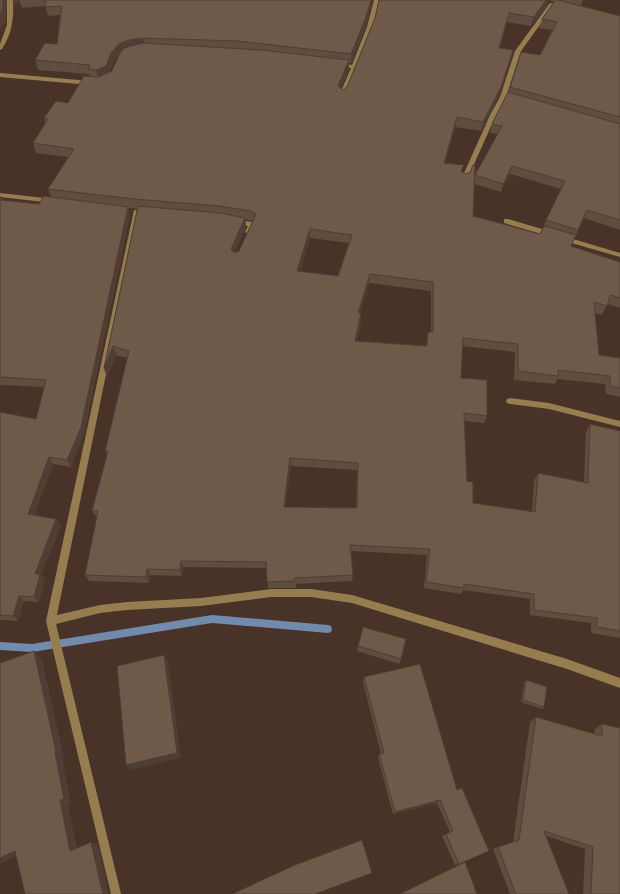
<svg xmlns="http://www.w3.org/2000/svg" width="620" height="894" viewBox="0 0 620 894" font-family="'Space Grotesk',sans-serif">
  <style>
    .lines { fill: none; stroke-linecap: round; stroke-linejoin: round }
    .stream { fill: #728bac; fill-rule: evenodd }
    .minor { fill: #967d50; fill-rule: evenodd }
    .wall { fill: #5f4d3f; fill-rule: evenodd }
    .shaded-wall { fill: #4e3e33 }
    .building { fill: #6f5949; stroke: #4e3e33; fill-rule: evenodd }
  </style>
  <rect width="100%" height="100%" fill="#493227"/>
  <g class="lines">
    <polygon class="stream" points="212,615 328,625 331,626 332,629 331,632 328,633 212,623 32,652 0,650 0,642 32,644"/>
    <g class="minor">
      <path d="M7,0H13C14,18 12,34 2,49L0,50V44L7,25Z"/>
      <polygon points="374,0 380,0 373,27 345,96 340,97 339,96 351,68 339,67 336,65 339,63 352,65 367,27"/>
      <polygon points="550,3 555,4 521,51 506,97 496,115 467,180 464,182 462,181 461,180 490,115 500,97 515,51"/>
      <polygon points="0,73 90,81 93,83 90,85 0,77"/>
      <polygon points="0,193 53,199 56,201 53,203 0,197"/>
      <polygon points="134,210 136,210 139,212 57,615 100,605 127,602 201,598 271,589 311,589 352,595 567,659 620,678 620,688 567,669 352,603 311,597 271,597 201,606 127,610 100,613 56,624 121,894 111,894 46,621"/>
      <polygon points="233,219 252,222 255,224 250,234 248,234 245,232 248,226 233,223"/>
      <polygon points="504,219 508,219 552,232 553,234 552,236 548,236 504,223"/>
      <polygon points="561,236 563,236 620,253 620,257 561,240"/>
      <polygon points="510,398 549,403 620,421 620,427 549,409 510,404 507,403 506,401 507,399"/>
    </g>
  </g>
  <g class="wall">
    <path d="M19,0H372L366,27L351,63H349V69L341,88L343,90L347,87L375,18L379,0H583L581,6L620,16V230L584,218L571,246L620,265V308L607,304L602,315L595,313L599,355L620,358V397L606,394L605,384L557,379L555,384L514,380L515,352L462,346L461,378L487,416L484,423L464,421L467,481L473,503L532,511L534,481L538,473L584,482L586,432L590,424L620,431V638L591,633V623L530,615V599L463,590L461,594L424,588L427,555L351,551L353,575L352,581L296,584V588H268L266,568L183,567L182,576L150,575L149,583L89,581L85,575L97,518L92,511L107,456L105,451L127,358L116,355L107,377L104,368L138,209L128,208L130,215L84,434L71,467L53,464L34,515L61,525L41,575L45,580L39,602L24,601L18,621L0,620V412L36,419L44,387L0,385V197H2L4,201L39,204L51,197L48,189L68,157L36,153L33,143L45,123L44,118L68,103L89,76V74L38,70L35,60L57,44L60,15L48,16L45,6L22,8ZM548,0L554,2L542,19L539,28L552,30L540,55L510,87L508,93L492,124L490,133L498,134L475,175L470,172L465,174L462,172L445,163L455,127L481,131L499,96L511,59L513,50L500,48L507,22L531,26L547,6ZM118,57L112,71L109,72L113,63ZM510,174L561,189L546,220L544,226L540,234L473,216L474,184L501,192ZM245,219L253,221L239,251L234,253L246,227ZM310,238L349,243L338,276L300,271ZM369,283L431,291V332H428L426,346L357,341L361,322V313H360ZM291,466L357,470L356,508L285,507Z"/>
    <polygon points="358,646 401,659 399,664 357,651"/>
    <polygon points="364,677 457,790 459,864 455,865 442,836 450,832 437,803 393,814 378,758 379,754 381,754 363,682"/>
    <polygon points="526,680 544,707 542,709 521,702 524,683"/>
    <polygon points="536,717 594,734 595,729 602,724 620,894 583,894 585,849 546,836 569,894 510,894 493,849 513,842 530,722"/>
    <polygon points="465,862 477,894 399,894 461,864"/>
  </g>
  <g class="shaded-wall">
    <polygon points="3,0 7,0 6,21 0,29 0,15"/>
    <polygon points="13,0 19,0 15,6"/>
    <polygon points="371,0 372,0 366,27 351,63 351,54"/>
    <polygon points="546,0 548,0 547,6 531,26 534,17"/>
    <polygon points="509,13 507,22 497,57 499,48"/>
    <polygon points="143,38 145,48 121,54 113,63 108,76 99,79 96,70 119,44 129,40"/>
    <polygon points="513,50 511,59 499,96 481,131 483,122"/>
    <polygon points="349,60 349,69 338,95 338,86"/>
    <polygon points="457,117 455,127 442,172 444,163"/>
    <polygon points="512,166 510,174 501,192 503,184"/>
    <polygon points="2,197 6,205 0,200"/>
    <polygon points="128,207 130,215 84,434 71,467 67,460"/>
    <polygon points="245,218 246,227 232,258 231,249"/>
    <polygon points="310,229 310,238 298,280 297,271"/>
    <polygon points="370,274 369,283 358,321 358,313"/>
    <polygon points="361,313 361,322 355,349 355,341"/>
    <polygon points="113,346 116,355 107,377 104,368"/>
    <polygon points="49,457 53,464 32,520 28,514"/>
    <polygon points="290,458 291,466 284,514 284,507"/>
    <polygon points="56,519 61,525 41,575 45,580 39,602 34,597 35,574"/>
    <polygon points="181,561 183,567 182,576 180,570"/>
    <polygon points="147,569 150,575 149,583 146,577"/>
    <polygon points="19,596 24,601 18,621 13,616"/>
    <polygon points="34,651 42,659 64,757 62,757 71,802 68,804 78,853 70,851 60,800"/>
    <polygon points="164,655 168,661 181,758 131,770 126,765"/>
    <polygon points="440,800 437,803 393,814 395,812"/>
    <polygon points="91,842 98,844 109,894 103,894"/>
    <polygon points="15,851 24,853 0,864 0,858"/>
    <polygon points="372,873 316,894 315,894"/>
  </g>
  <g class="building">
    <polygon points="0,0 3,0 2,11 0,15"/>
    <polygon points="46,0 371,0 366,17 351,54 238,41 143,38 129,40 119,44 111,53 106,66 96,70 88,69 90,65 35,60 45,43 57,44 62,6 45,7"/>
    <path d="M379,0H546L534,17L509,13L499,48L513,50L501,87L483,122L457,117L444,163L464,165L461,171L465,174L470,172L473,165L475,166L473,216L540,234L544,226L576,235L571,246L620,262V298L610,295L607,306L594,302L599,355L620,358V388L610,386V376L558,370V376L518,371V344L463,338L461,378L487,380V416L464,413L467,481L473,482V503L535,512L538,473L588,483L590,424L620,431V631L597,627V618L534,610V594L464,584V588L426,582L430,549L350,545L353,575L295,578V581L267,582L266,562L181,561L180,570L147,569L146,577L85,575L98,511H92L108,451H105L129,351L113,346L104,368L138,206L220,213L245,218L231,249L234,253L239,251L256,214L251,211L220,206L134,199L48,189L74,149L33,143L48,119L44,118L56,101L68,103L84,76L98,77L112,71L120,53L124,48L143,43L261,50L349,60L338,86L343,90L347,87L375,18ZM310,229L352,235L338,276L297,271ZM370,274L433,282V332H428L427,346L355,341L361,313H358ZM290,458L358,463L357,508L284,507Z"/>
    <polygon points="555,0 558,0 620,16 620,117 510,87 521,52 540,55 557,22 542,19"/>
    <polygon points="508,92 620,124 620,220 587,210 578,230 546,220 565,181 512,166 503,184 475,175 502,126 492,124"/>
    <polygon points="44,196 128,207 81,427 67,460 49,457 28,514 56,519 35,574 40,574 34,597 19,596 13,616 0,615 0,412 36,419 46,380 0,377 0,197 2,197 0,200 39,204"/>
    <polygon points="363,627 406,639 401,659 358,646"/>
    <polygon points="34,651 56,752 55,752 64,799 60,800 70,851 91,842 103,894 25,894 15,851 0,858 0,663"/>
    <polygon points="164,655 177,753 126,765 117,666"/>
    <polygon points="420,664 457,790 462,788 489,851 459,864 446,834 453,831 440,800 395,812 379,754 384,753 364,677"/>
    <polygon points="526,680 547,687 544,707 523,700"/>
    <polygon points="536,717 602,736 602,724 620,728 620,894 591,894 593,847 544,831 569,894 516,894 498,847 519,840"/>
    <polygon points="362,840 372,873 315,894 232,894 295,865"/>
    <polygon points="465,862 477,894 400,894"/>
  </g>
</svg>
